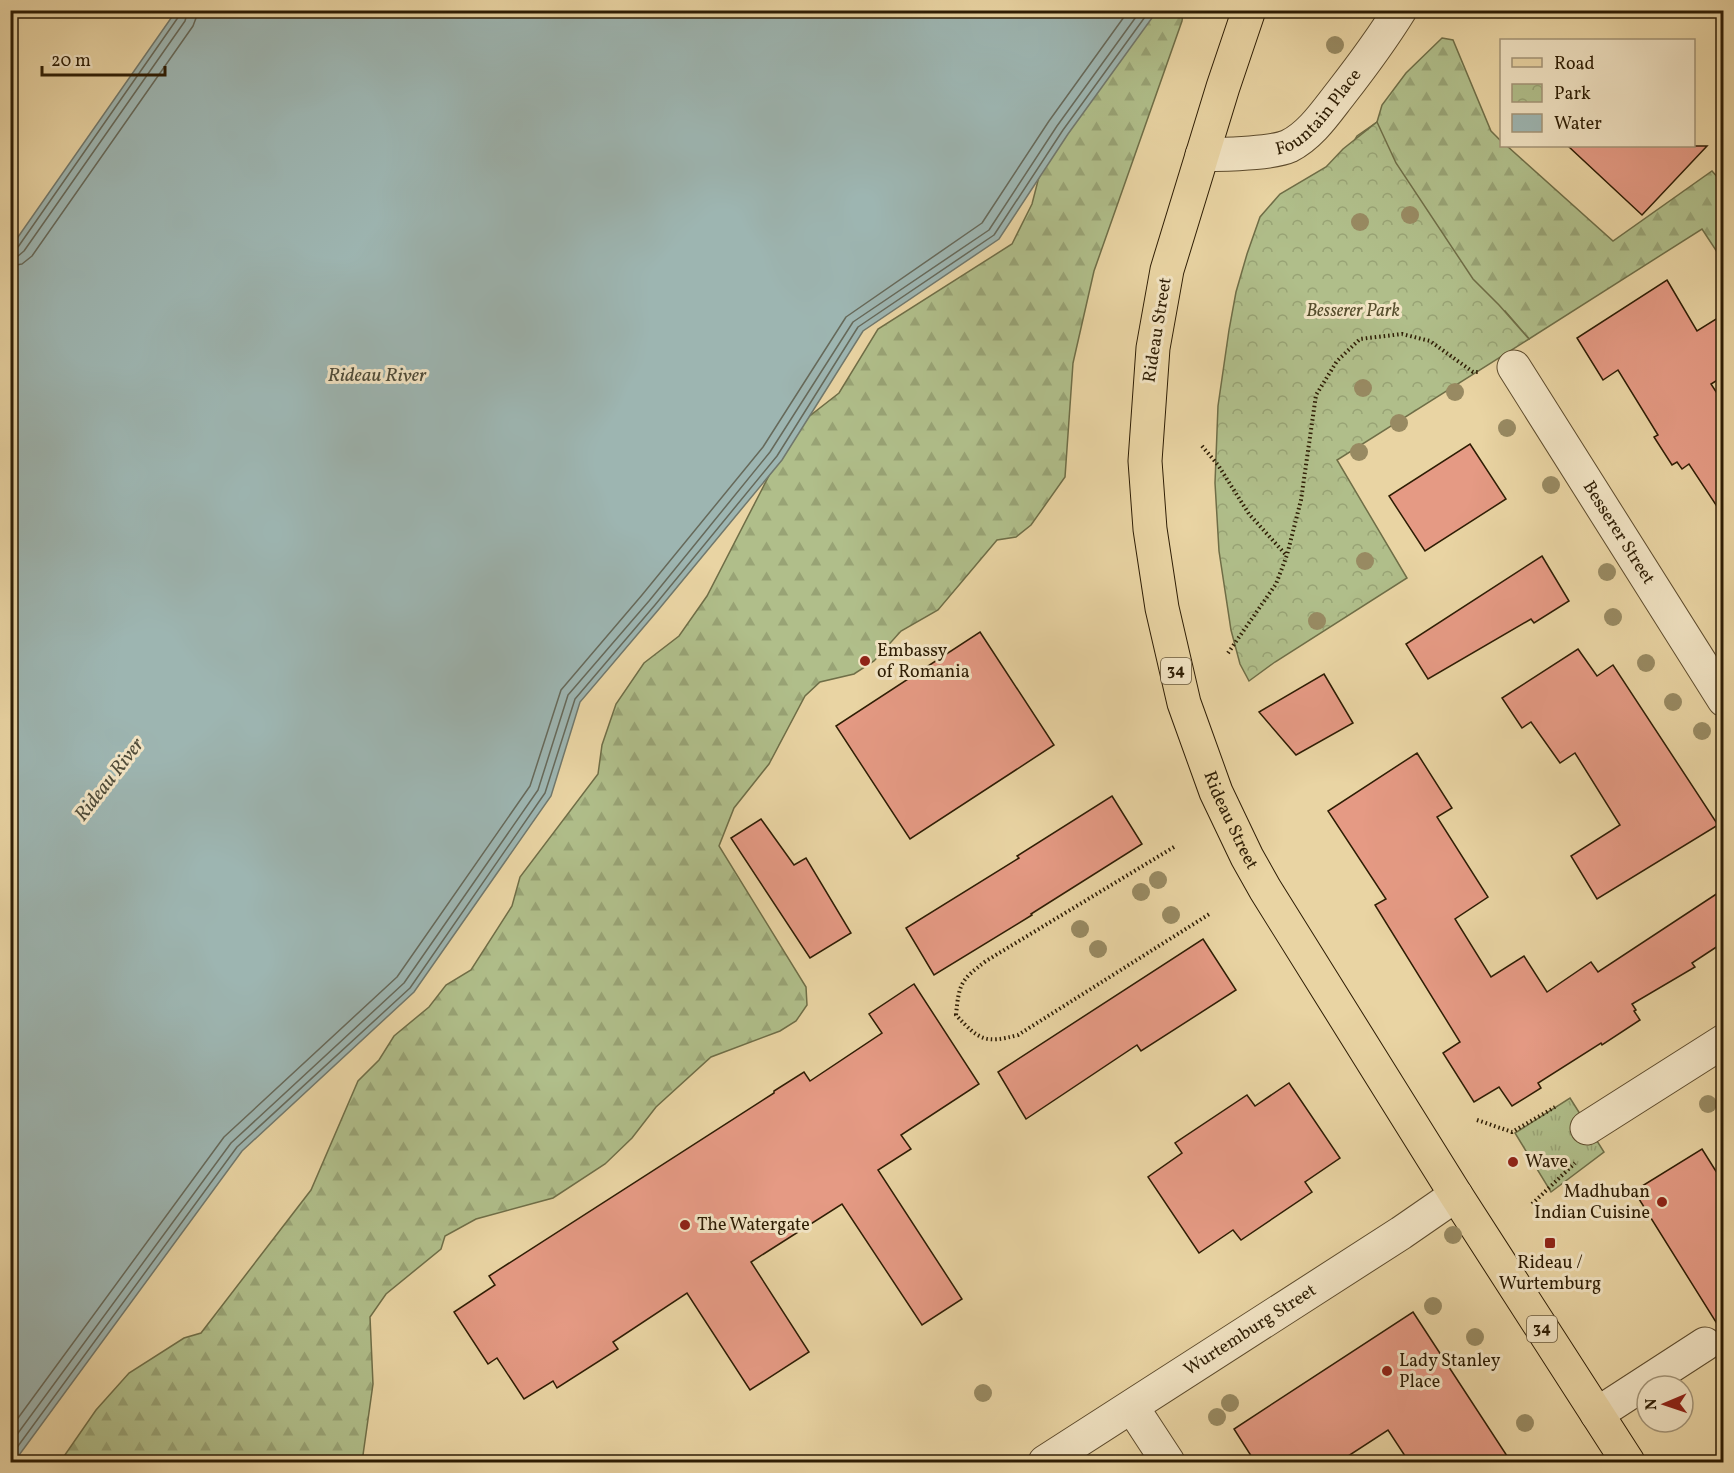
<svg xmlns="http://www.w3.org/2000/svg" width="1734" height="1473" viewBox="0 0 1734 1473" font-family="Vollkorn,serif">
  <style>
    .grass { fill: url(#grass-tufts); stroke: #6f6e47; stroke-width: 1.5 }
    .forest { fill: url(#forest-firs); stroke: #6f6e47; stroke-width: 1.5 }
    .park { fill: url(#park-crowns); stroke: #6f6e47; stroke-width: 1.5 }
    .water { fill: #9db5b1; stroke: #71786c; stroke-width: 1.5 }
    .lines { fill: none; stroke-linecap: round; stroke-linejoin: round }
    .shore { stroke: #66695a; stroke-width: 1.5 }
    .building { fill: #e59a84; stroke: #2e1d04; stroke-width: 1.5 }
    .minor-casing { stroke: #5d4b2c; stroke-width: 35 }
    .major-casing { stroke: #2e1d04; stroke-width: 35 }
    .path { stroke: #2e1d04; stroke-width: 4; stroke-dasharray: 1.5 3; stroke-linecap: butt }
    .minor { stroke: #f1e3c3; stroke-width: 33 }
    .major { stroke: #e9d4a3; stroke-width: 33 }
    .tree { fill: #988a62 }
    .poi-dot { fill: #8f2418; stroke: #f1e3c3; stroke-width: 2 }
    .labels { text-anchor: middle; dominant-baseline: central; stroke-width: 6; stroke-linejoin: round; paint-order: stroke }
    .shield { fill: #f1e3c3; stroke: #68583d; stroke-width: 1.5 }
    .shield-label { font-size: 16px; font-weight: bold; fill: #2e1d04 }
    .street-label { font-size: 18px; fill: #2e1d04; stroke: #f1e3c3 }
    .park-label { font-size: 18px; font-style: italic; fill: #554d2c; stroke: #f1e3c3 }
    .poi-label { font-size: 18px; fill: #2e1d04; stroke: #f1e3c3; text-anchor: start }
    .water-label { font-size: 20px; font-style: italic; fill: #4f4b38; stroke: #f1e3c3 }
  </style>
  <defs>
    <pattern id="grass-tufts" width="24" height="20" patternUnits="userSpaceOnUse" patternTransform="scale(1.5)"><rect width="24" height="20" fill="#b0be8a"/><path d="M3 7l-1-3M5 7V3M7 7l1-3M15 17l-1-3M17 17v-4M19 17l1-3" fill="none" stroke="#98a375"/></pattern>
    <pattern id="forest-firs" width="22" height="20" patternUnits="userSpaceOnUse" patternTransform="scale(1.5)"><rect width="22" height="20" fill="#b0be8a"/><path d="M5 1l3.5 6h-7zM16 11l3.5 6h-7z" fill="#98a375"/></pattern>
    <pattern id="park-crowns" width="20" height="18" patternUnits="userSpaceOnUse" patternTransform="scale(1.5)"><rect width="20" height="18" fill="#b0be8a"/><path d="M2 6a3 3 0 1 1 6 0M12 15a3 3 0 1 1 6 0" fill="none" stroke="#98a375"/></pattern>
  </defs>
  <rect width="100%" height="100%" fill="#e9d4a3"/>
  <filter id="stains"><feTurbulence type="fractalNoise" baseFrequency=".00333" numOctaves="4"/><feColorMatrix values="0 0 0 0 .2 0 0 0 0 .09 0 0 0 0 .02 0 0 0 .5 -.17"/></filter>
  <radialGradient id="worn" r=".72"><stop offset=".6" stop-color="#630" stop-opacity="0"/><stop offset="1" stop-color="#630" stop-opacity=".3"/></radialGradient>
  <polygon class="grass" points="1570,1098 1604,1152 1551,1192 1515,1133"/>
  <g class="forest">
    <polygon points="1128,11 1183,11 1182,21 1094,271 1073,363 1065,477 1031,525 1016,537 997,540 938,610 901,631 874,661 854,674 820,682 805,696 769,764 734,808 719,846 806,987 807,1005 796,1021 780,1031 711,1057 656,1107 632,1138 605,1164 553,1198 476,1219 445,1236 441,1249 386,1294 370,1317 373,1384 362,1462 60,1462 96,1410 129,1373 184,1338 201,1333 311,1190 358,1081 379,1060 394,1036 429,1007 446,985 471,970 512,906 520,877 598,774 602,745 616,704 644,663 679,636 707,596 793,429 839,393 878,329 1012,244 1032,204 1043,161"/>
    <polygon points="1442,38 1453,40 1491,131 1501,141 1502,146 1507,146 1613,241 1712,171 1720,180 1723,178 1723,261 1702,229 1529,339 1505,311 1501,314 1337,170 1357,136 1377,122 1382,105 1406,73"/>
  </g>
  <polygon class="park" points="1377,122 1396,163 1473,279 1499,305 1529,339 1337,460 1407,578 1275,662 1249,681 1240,664 1231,630 1219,551 1215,483 1218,406 1229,330 1236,292 1247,254 1260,217 1280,194 1326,167 1343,149"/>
  <polygon class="water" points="176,11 1157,11 1068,134 999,239 863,331 782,460 659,609 580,702 551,796 414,992 242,1151 14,1462 11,1462 11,247"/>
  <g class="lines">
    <g class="shore">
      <polyline points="10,250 15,249 18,247 179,16 180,10"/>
      <polyline points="10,257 18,256 24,251 185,21 188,10"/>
      <polyline points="10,266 22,264 32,256 193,26 196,18 197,10"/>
      <polyline points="10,1429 224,1137 397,977 530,786 561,690 642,595 763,447 846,317 982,223 1049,121 1129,10"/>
      <polyline points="10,1444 231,1143 404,983 538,790 568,695 649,601 770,452 853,322 989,230 1057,126 1141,10"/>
      <polyline points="10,1457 237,1147 410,988 545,793 575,699 655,605 777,456 858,327 994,235 1063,130 1150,10"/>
    </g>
  </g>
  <g class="building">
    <polygon points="1568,146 1707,146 1642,215"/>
    <polygon points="1667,280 1697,331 1724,314 1724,376 1711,384 1724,404 1724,517 1689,464 1682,469 1677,462 1672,465 1654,437 1658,435 1618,370 1603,380 1577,338"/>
    <polygon points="1470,444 1506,499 1425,551 1389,496"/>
    <polygon points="1542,556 1569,601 1534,623 1531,619 1428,679 1406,644"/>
    <polygon points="980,632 1054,745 910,839 836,726"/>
    <polygon points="1578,649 1597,676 1613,665 1718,825 1597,899 1571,856 1620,825 1575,753 1560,763 1531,722 1522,728 1502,698"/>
    <polygon points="1324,674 1353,723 1296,755 1259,712"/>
    <polygon points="1417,753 1452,808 1437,817 1488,897 1455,919 1491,977 1524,956 1547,992 1591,962 1598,972 1724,889 1724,942 1692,963 1695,967 1632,1004 1636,1010 1634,1011 1640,1020 1602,1045 1601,1043 1538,1083 1541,1088 1512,1106 1499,1087 1474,1102 1443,1053 1460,1042 1375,905 1386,899 1328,811"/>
    <polygon points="1112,796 1142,844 1031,914 1032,915 934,975 906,928 1019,858 1017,856"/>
    <polygon points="761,819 794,865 806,858 851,933 810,958 731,838"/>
    <polygon points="1203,939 1236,990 1141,1051 1137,1045 1026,1119 998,1072"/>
    <polygon points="914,984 979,1084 901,1135 911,1149 878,1170 962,1299 922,1325 842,1204 751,1262 809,1352 750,1390 687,1293 613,1342 618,1349 557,1388 553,1381 524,1399 497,1358 488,1364 454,1312 495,1285 489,1276 774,1093 774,1091 804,1072 810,1081 882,1033 869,1014"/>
    <polygon points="1289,1083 1340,1158 1305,1182 1312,1192 1241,1240 1233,1230 1199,1253 1148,1177 1182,1153 1175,1143 1247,1095 1255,1106"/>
    <polygon points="1702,1149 1724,1184 1724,1335 1634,1191"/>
    <polygon points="1413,1312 1511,1462 1409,1462 1388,1430 1339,1462 1255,1462 1234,1429"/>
  </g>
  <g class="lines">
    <defs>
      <g id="minor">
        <path id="s1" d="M1202,155C1224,154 1271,154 1289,146C1311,135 1326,112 1341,93C1362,66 1382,39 1400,10"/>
        <path id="s2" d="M1514,367L1724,700"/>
        <polyline points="1587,1128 1724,1041"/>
        <polyline points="1132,1407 1168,1462"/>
        <polyline points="1597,1414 1705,1344"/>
        <path id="s3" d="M1045,1462L1401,1233L1456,1195"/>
      </g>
      <g id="major">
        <path id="s4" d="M1249,10L1223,87L1167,270L1153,348L1145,461L1150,529L1162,608L1184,703L1216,792L1247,857L1265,889L1456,1195L1628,1462"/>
      </g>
    </defs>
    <use href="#minor" class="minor-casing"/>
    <use href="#major" class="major-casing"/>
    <g class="path">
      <polyline points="1202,446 1218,465 1249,514 1286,555"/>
      <polyline points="1228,653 1276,584 1287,555 1301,500 1316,395 1337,361 1360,339 1402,334 1430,341 1473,372 1478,372"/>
      <path d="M1174,847L986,961C961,980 959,983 956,1015C979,1040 985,1044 1018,1035L1211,913"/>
      <polyline points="1477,1120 1512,1132 1555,1107"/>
      <polyline points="1532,1204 1575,1163"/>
    </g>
    <use href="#minor" class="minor"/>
    <use href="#major" class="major"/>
  </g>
  <g class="tree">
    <circle cx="1335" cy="45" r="9"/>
    <circle cx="1410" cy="215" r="9"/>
    <circle cx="1360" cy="222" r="9"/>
    <circle cx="1363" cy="388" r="9"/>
    <circle cx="1455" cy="392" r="9"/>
    <circle cx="1399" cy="423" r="9"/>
    <circle cx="1507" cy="428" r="9"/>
    <circle cx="1359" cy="452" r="9"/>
    <circle cx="1551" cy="485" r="9"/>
    <circle cx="1365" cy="561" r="9"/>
    <circle cx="1607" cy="572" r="9"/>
    <circle cx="1613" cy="617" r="9"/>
    <circle cx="1317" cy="621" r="9"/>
    <circle cx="1646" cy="663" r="9"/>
    <circle cx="1673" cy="702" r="9"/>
    <circle cx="1702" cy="731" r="9"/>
    <circle cx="1158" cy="880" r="9"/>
    <circle cx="1141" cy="892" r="9"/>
    <circle cx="1171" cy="915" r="9"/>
    <circle cx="1080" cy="929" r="9"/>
    <circle cx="1098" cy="949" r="9"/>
    <circle cx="1708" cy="1104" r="9"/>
    <circle cx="1453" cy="1235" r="9"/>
    <circle cx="1433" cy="1306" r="9"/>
    <circle cx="1475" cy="1337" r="9"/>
    <circle cx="983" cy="1393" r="9"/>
    <circle cx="1230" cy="1403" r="9"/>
    <circle cx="1217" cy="1417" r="9"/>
    <circle cx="1525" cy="1423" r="9"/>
  </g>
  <g class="poi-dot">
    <circle cx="865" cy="661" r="6"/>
    <circle cx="1513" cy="1162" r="6"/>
    <circle cx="1662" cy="1202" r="6"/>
    <circle cx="685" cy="1225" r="6"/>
    <rect x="1544" y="1237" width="12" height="12" rx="3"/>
    <circle cx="1387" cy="1371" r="6"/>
  </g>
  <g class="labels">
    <g class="shield">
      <rect x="1161" y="658" width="30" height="26" rx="4.5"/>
      <rect x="1527" y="1316" width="30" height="26" rx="4.5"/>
    </g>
    <g class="shield-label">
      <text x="1176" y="671">34</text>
      <text x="1542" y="1329">34</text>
    </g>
    <g class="street-label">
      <text stroke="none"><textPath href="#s1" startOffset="132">Fountain Place</textPath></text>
      <text transform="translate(1158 330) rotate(-81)">Rideau Street</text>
      <text stroke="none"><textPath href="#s2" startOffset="196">Besserer Street</textPath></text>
      <text stroke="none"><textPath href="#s4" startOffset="837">Rideau Street</textPath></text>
      <text stroke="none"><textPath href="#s3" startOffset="244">Wurtemburg Street</textPath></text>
    </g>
    <g class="park-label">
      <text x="1353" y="311">Besserer Park</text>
    </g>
    <g class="poi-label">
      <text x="877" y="651">Embassy<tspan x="877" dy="21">of Romania</tspan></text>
      <text x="1525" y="1162">Wave</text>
      <text x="1650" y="1192" text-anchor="end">Madhuban<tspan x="1650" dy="21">Indian Cuisine</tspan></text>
      <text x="697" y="1225">The Watergate</text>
      <text x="1550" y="1263" text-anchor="middle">Rideau /<tspan x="1550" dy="21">Wurtemburg</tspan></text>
      <text x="1399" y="1361">Lady Stanley<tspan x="1399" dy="21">Place</tspan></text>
    </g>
    <g class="water-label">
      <text x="377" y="376">Rideau River</text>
      <text transform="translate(110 780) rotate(-52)">Rideau River</text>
    </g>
  </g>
  <rect width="1734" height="1473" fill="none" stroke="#e9d4a3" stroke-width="36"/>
  <rect x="12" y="12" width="1710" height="1449" fill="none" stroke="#2e1d04" stroke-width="3"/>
  <rect x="18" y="18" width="1698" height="1437" fill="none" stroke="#2e1d04" stroke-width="1.5"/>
  <rect x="1500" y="39" width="195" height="108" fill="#f1e3c3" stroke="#a39477" stroke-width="1.5"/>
  <rect x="1512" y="58" width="30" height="9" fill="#e9d4a3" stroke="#a39477" stroke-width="1.5"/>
  <text x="1554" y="69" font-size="18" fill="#2e1d04">Road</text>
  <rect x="1512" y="84" width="30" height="18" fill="url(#park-crowns)" stroke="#a39477" stroke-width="1.5"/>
  <text x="1554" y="99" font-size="18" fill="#2e1d04">Park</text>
  <rect x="1512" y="114" width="30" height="18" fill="#9db5b1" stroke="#a39477" stroke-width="1.5"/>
  <text x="1554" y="129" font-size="18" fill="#2e1d04">Water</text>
  <g transform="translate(1665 1404) rotate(268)"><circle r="28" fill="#f1e3c3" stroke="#a39477" stroke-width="1.5"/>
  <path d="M0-4.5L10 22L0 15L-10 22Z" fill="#8f2418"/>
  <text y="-9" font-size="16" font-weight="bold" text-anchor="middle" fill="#2e1d04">N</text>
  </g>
  <path d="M42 66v9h123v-9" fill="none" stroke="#2e1d04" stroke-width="3"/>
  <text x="51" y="66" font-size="18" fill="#2e1d04" stroke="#f1e3c3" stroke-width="4.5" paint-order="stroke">20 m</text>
  <rect width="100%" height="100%" filter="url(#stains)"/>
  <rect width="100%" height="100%" fill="url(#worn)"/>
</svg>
